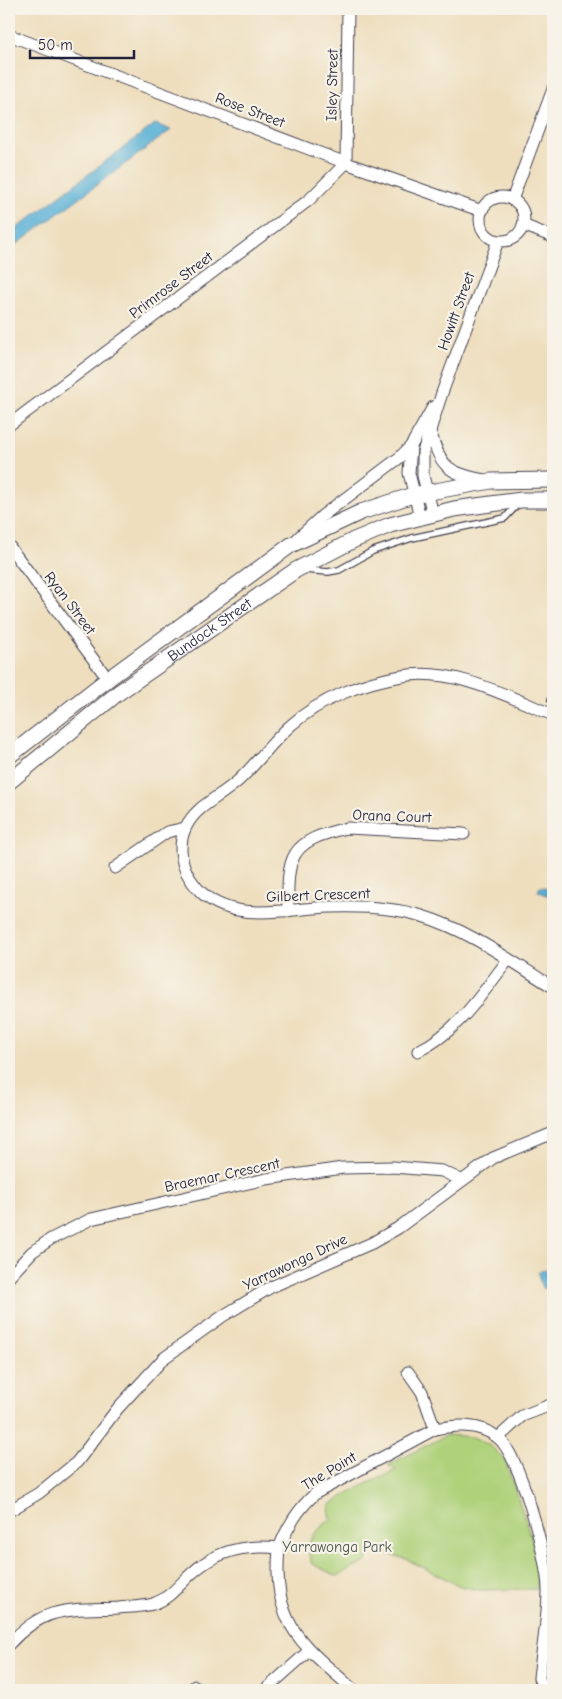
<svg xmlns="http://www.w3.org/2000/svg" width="562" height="1699" viewBox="0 0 562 1699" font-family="'Comic Neue',sans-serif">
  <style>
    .green { fill: #aed179; stroke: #687a5a }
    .water { fill: #59b0d6; stroke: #3e6988 }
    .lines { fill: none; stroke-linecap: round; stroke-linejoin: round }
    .lane-casing { stroke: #413e4e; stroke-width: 8 }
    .street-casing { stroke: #413e4e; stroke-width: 13 }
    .secondary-casing { stroke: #413e4e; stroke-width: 17 }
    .lane { stroke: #fff; stroke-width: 5.5 }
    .street { stroke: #fff; stroke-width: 11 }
    .secondary { stroke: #fff; stroke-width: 15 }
    .labels { text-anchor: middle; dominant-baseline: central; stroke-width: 4.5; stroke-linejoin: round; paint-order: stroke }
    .street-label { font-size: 15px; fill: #22223b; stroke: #f7f3e8 }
    .park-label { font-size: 15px; fill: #4c574e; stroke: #f7f3e8 }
  </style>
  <rect width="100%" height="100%" fill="#f7f3e8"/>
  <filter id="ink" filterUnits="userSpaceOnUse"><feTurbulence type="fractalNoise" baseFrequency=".02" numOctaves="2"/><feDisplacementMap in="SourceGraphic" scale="10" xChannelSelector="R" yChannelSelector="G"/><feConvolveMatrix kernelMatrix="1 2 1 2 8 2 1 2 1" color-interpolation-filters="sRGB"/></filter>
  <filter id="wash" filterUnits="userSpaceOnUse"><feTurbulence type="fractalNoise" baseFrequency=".0096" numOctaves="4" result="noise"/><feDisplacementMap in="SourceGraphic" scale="20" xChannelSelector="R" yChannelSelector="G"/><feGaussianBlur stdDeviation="1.12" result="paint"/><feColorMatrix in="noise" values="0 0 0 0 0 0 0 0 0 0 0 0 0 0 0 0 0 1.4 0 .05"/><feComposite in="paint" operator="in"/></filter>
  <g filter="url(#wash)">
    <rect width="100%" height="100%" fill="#eedebd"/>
    <path class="green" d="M447,1435L473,1437L491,1446L505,1460L536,1551L538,1589L479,1590L460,1586L406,1559L373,1549L366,1562L337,1576L312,1564C302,1541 315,1532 331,1519L329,1515L330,1505L350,1492L396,1470L388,1465Z"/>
    <g class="water">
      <polygon points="155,124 171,130 9,250 9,234"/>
      <polygon points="540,887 553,888 553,898 538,891"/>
      <polygon points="545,1269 553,1290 542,1288 538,1273"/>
    </g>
  </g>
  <g filter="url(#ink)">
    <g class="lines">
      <defs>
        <g id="lane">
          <polyline points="305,570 328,572 339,570 373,551 412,538 505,518 518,504"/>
          <polyline points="551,700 553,701"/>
        </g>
        <g id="street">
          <polyline points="9,35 346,163 482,211"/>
          <circle cx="502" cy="219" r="22"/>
          <polyline points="512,200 553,89"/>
          <polyline points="523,225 553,237"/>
          <polyline points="9,425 309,200 346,163 348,9"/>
          <path d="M430,431C441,467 447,473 484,480"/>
          <polyline points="411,446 409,473 420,517"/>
          <polyline points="433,514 423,476 423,452 442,393 498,241"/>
          <polyline points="298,538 322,516 399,458 411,446 433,407"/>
          <polyline points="9,546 108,679"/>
          <path d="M553,715C507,696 453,667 402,676C363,682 320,699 290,726C272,742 257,763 239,780C227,791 212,799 200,809C172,834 177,869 202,893C235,924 291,908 330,907C360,906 393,907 422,916C469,930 512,962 553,987"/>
          <polyline points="115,868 167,832 185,828"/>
          <path d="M288,911C287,856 289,841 347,828L464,834"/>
          <path d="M418,1051C458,1032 482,993 508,960"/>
          <polyline points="9,1277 32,1252 51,1239 91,1219 266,1179 343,1168 393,1167 442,1171 461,1180"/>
          <polyline points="408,1372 422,1392 435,1429"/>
          <polyline points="499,1437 522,1416 553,1404"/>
          <polyline points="9,1511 39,1493 77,1462 118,1408 164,1358 223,1316 271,1287 372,1243 398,1228 493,1158 553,1133"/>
          <path d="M279,1548C272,1624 301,1644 354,1690"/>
          <path d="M9,1644C45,1605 69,1610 119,1608C130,1607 142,1607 153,1604C170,1598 178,1586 191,1574C216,1550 246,1544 279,1548C288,1526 298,1509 316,1493L435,1429C456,1425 479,1423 497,1437C520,1453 548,1561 548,1590C548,1619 542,1649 539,1678L544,1690"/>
          <polyline points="195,1686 199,1690"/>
          <polyline points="265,1690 309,1651"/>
        </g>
        <g id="secondary">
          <polyline points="9,756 108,679 291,545 361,512 413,495 491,481 553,480"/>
          <path id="s1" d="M9,782L118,693L296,570L354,540L390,525L454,509L521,500H553"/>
        </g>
      </defs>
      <use href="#lane" class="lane-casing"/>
      <use href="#street" class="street-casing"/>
      <use href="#secondary" class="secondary-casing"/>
      <use href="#lane" class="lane"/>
      <use href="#street" class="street"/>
      <use href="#secondary" class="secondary"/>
    </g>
  </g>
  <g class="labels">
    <g class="street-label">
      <text transform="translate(332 85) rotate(-89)">Isley Street</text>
      <text transform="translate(250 110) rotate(21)">Rose Street</text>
      <text transform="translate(171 285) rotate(-37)">Primrose Street</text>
      <text transform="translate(456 311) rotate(-70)">Howitt Street</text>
      <text transform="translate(70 603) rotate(53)">Ryan Street</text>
      <text stroke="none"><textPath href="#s1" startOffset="252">Bundock Street</textPath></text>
      <text transform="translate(392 816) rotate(2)">Orana Court</text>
      <text transform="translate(318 895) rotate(-2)">Gilbert Crescent</text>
      <text transform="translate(222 1175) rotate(-12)">Braemar Crescent</text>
      <text transform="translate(295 1262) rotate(-25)">Yarrawonga Drive</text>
      <text transform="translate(329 1471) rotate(-31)">The Point</text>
    </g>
    <g class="park-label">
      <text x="337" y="1547">Yarrawonga Park</text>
    </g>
  </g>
  <rect width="562" height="1699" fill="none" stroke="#f7f3e8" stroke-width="30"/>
  <path d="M30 50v8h104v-8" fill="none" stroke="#22223b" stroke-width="2.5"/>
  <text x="38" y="50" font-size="15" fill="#22223b" stroke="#f7f3e8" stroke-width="4" paint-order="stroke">50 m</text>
</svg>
